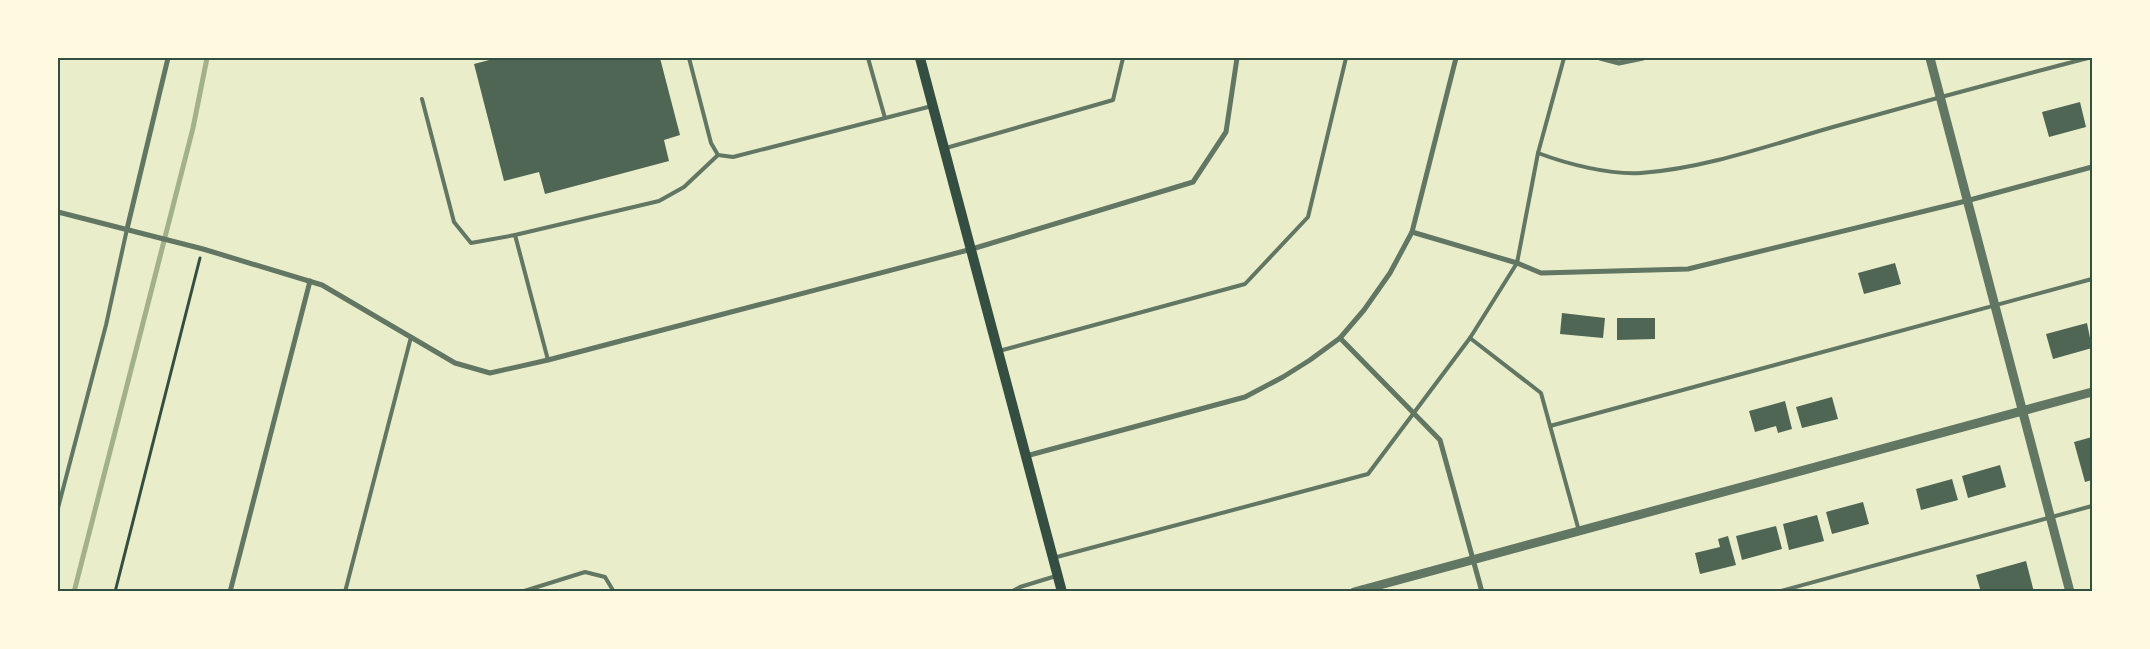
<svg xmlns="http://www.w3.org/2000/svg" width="2150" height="649" viewBox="0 0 2150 649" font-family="Barlow,sans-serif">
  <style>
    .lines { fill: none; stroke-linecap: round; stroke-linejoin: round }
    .stream { stroke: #a3b18a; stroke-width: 5 }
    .building { fill: #4f6655 }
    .path { stroke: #344e41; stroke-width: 3 }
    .service { stroke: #617663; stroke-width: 4 }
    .minor { stroke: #617663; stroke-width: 5 }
    .tertiary { stroke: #617663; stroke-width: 9 }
    .secondary { stroke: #344e41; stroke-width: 10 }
    .neatline { fill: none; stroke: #344e41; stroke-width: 2 }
  </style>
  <rect width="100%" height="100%" fill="#e9edc9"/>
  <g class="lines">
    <polyline class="stream" points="74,592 193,128 207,58"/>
  </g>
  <g class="building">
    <polygon points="493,58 660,58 680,135 664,140 669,161 545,194 539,172 504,181 474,64 493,59"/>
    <polygon points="2080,102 2086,127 2049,137 2042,112"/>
    <polygon points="1895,263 1901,284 1864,294 1858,273"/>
    <polygon points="1562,313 1605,318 1603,338 1560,334"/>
    <polygon points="1617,318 1655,318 1655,339 1617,340"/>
    <polygon points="2087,323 2092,348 2053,359 2046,334"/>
    <polygon points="1832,397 1838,419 1802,428 1796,407"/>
    <polygon points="1785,401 1792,429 1778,433 1776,426 1755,432 1749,411"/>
    <polygon points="2092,437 2092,480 2085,482 2074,442"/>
    <polygon points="2000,465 2006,487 1968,498 1962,476"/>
    <polygon points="1952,479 1958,500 1921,510 1916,489"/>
    <polygon points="1863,502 1869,524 1832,534 1826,512"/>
    <polygon points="1817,515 1824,541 1789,550 1783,524"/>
    <polygon points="1776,526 1782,549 1742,560 1736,536"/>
    <polygon points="1728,536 1736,565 1700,574 1695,553 1720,547 1718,539"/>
    <polygon points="2026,561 2034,592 2010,592 2010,590 1981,592 1976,575"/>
  </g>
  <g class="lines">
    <polyline class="path" points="115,592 200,258"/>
    <g class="service">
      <polyline points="689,58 711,143 718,155 733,157 932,106"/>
      <polyline points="868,58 885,118"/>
      <polyline points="422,99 454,222 471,243 515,235"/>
      <polyline points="946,148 1113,100 1123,58"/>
      <path d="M1538,153C1567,164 1610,175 1641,173C1706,168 1770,145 1833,127C1918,103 2003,80 2088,58"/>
      <polyline points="1470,338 1541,393 1579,531"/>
      <polyline points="999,351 1245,284 1308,217 1346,58"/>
      <polyline points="548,360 515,235 659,201 684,187 718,155"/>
      <polyline points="1550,426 2092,279"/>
      <polyline points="58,508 106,325 127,229"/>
      <polyline points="1053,558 1368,474 1470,338 1517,263 1538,153 1564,58"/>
      <polyline points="345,592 411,337"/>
      <polyline points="521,592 585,572 605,577 614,592"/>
      <polyline points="1011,592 1020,587 1056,576"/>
      <polyline points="1777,592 2092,506"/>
    </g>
    <g class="minor">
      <polyline points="1600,58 1619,63 1643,58"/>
      <polyline points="58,212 203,249 322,285 455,363 490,373 548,360 972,249 1193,182 1226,132 1237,58"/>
      <polyline points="127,229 168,58"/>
      <polyline points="1412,232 1517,263 1541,273 1688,269 1966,201 2092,167"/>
      <polyline points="1340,338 1440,440 1482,592"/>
      <polyline points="1026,456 1245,397 1283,377 1310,360 1340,338 1364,310 1390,273 1412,232 1456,58"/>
      <polyline points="230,592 310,281"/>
    </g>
    <g class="tertiary">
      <polyline points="1930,58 2070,592"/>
      <polyline points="1354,592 2092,392"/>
    </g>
    <polyline class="secondary" points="920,58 1062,592"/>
  </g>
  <rect width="2150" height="649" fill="none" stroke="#fefae0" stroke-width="118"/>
  <rect x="59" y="59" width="2032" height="531" class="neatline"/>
</svg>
